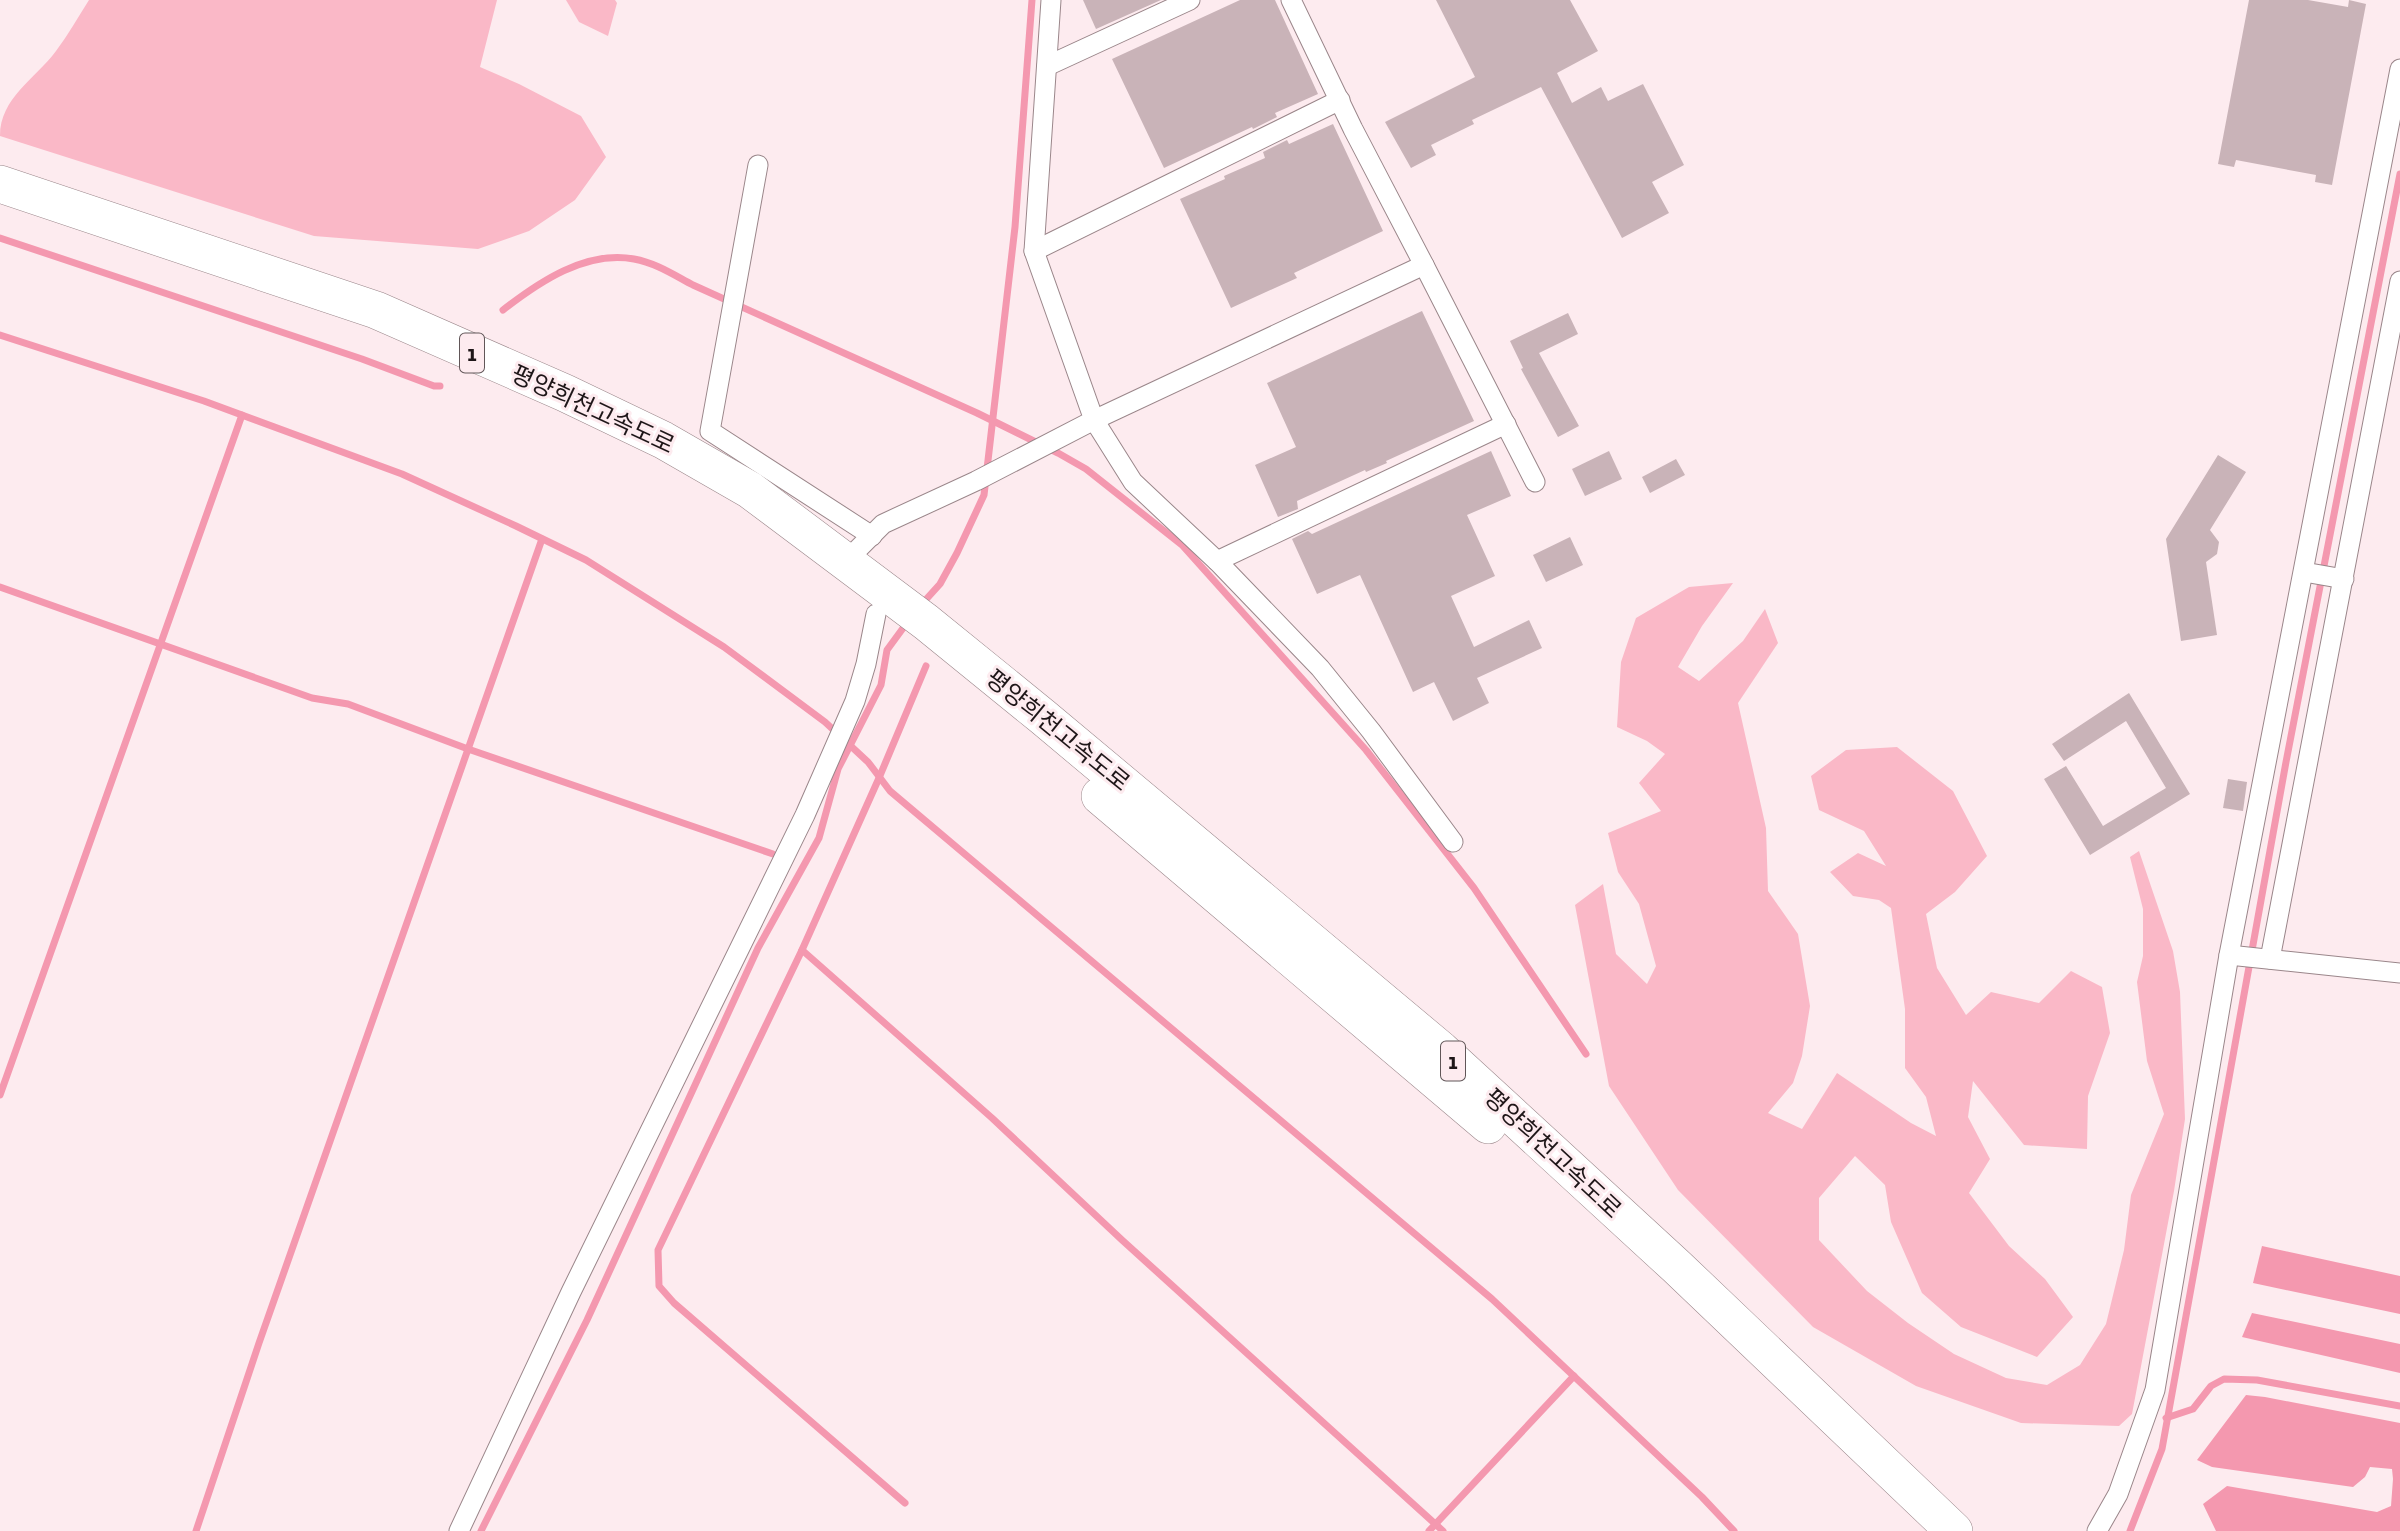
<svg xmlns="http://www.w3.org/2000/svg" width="2400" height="1531" viewBox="0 0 2400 1531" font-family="'Zilla Slab','Noto Sans KR',serif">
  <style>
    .green { fill: #fab8c7 }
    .water { fill: #f498af }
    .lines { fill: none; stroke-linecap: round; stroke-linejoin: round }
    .stream { stroke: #f498af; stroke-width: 7 }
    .building { fill: #c9b3b8 }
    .street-casing { stroke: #9a868a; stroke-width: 21 }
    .highway-casing { stroke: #9a868a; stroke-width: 38 }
    .street { stroke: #fff; stroke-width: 19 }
    .highway { stroke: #fff; stroke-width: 37 }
    .labels { text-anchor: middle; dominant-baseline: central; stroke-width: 6; stroke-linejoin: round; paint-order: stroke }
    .shield { fill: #fdebef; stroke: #615658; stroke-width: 2 }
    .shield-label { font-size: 23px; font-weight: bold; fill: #1e1618 }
    .street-label { font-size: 24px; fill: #1e1618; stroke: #fdebef }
  </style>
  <rect width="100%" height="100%" fill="#fdebef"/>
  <g class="green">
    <path d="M89,0H497L480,67L519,84L581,116L606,157L575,200L529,231L478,249L314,236L0,136C0,98 35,79 56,51C68,35 78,17 89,0Z"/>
    <polygon points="566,0 615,0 617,3 608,36 579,22"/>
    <polygon points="1733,583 1702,626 1678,667 1699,681 1743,641 1765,609 1778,643 1738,703 1766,828 1768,891 1798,934 1810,1006 1802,1056 1793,1083 1768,1113 1802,1129 1837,1073 1911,1123 1936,1136 1926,1097 1905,1068 1905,1009 1891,908 1879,900 1853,896 1830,872 1858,853 1886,866 1864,831 1819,810 1811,776 1846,750 1897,747 1953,791 1987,856 1955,892 1926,914 1937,968 1966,1015 1991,992 2039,1003 2071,971 2102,987 2110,1033 2088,1096 2087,1149 2024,1145 1973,1081 1968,1117 1990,1159 1969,1193 2009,1246 2045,1279 2073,1317 2037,1357 1961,1327 1922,1293 1891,1222 1885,1185 1855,1156 1819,1198 1819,1240 1867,1291 1908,1323 1954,1354 2006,1378 2047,1385 2080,1365 2106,1324 2124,1250 2131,1195 2164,1114 2147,1061 2137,982 2143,956 2143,909 2130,857 2139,851 2173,951 2180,992 2185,1119 2174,1191 2132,1414 2119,1426 2021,1423 1916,1386 1813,1327 1678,1190 1609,1086 1575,905 1603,884 1616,954 1647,984 1656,966 1639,904 1618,872 1608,833 1661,811 1639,783 1665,754 1647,741 1617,727 1621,662 1636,618 1689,587"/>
  </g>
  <g class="water">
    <polygon points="2262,1246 2400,1276 2400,1314 2253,1283"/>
    <polygon points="2252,1313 2400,1344 2400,1373 2242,1337"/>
    <polygon points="2246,1395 2265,1397 2400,1423 2400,1531 2216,1531 2203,1504 2227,1486 2377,1512 2391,1506 2393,1479 2392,1469 2370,1467 2365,1477 2353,1487 2212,1467 2197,1460"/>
  </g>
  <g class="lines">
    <g class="stream">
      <polyline points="0,238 362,359 434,386 440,386"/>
      <path d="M503,310C539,282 586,250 634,259C656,263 674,275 693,285L977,413L1058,453L1086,469L1182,545L1366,750L1474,888L1586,1054"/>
      <polyline points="0,335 204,401 402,474 516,526 586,560 724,647 825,722 868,762 890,791 1492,1299 1702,1497 1734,1531"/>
      <polyline points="0,587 312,698 348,704 468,749 773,854"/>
      <polyline points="921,605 940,584 957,553 984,495 1015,227 1032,0"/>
      <polyline points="802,950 992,1118 1122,1240 1443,1531"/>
      <polyline points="0,1095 242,415"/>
      <polyline points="2166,1418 2193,1409 2211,1386 2224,1379 2257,1380 2400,1406"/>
      <polyline points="905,1503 674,1303 659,1286 658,1250 802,950 879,778 926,666"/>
      <polyline points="196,1531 259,1343 542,539"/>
      <polyline points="481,1531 587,1320 758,948 819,838 838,769 881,685 887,650 909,620"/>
      <polyline points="1429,1531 1574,1376"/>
      <polyline points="2130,1531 2162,1449 2286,762 2400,174"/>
    </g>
  </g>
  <g class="building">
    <polygon points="1083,0 1161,0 1096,29"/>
    <polygon points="1240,0 1275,0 1318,94 1275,113 1277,117 1253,129 1252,127 1164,168 1112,59"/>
    <polygon points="1436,0 1570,0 1598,51 1557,73 1572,103 1601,87 1608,101 1643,84 1684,165 1652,182 1669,213 1622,238 1541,87 1472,120 1474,124 1431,145 1436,155 1411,168 1385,122 1475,77"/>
    <polygon points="2249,0 2308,0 2348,7 2349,0 2366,4 2332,185 2315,182 2316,175 2236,160 2234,167 2218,164"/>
    <polygon points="1333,124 1383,231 1294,273 1297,278 1231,308 1180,199 1225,179 1224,176 1265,158 1263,152 1287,140 1289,144"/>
    <polygon points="1422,311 1474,421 1386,461 1387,463 1366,472 1365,470 1297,501 1298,509 1278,517 1255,465 1296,447 1267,383"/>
    <polygon points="1568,313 1578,334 1539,353 1579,426 1558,437 1521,369 1523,368 1510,341"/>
    <polygon points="1491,451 1511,496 1467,515 1495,576 1451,596 1474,647 1529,620 1542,648 1477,678 1489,703 1453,721 1434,682 1413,692 1360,575 1317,594 1292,539 1308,531 1312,534"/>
    <polygon points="1609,451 1622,479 1585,496 1572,469"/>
    <polygon points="2218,455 2246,472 2210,530 2219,542 2217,554 2206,562 2217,635 2181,641 2166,539"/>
    <polygon points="1676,459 1685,475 1650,493 1642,477"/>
    <polygon points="1570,537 1583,565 1546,582 1533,555"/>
    <polygon points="2129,693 2190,794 2090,855 2044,779 2066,766 2103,826 2166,788 2126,721 2064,761 2052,744"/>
    <polygon points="2228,779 2247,782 2243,811 2223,808"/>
  </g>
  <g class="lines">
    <defs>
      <g id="street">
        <polyline points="1291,0 1353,129 1424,265 1094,420 1133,482 1217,561 1320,668 1371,731 1453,842"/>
        <polyline points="1047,66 1190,0"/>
        <polyline points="758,165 710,431 872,536"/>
        <polyline points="1034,251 1340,100"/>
        <polyline points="1424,265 1535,482"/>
        <polyline points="1217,561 1506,424"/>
        <polyline points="845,562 883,524 976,481 1094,420 1034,251 1051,0"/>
        <polyline points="2304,572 2344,579"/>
        <polyline points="2229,955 2400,973"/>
        <polyline points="2270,959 2400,281"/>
        <polyline points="459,1531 571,1292 805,815 855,701 866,664 876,614"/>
        <polyline points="2097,1531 2118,1494 2155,1390 2229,955 2400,69"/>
      </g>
      <g id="highway">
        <polyline points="0,184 376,310 565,393 663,440 750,490 926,622 1043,717 1441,1050 1676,1266 1954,1531"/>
        <polyline points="1100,796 1488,1125"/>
      </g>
    </defs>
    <use href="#street" class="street-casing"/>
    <use href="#highway" class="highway-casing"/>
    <use href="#street" class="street"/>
    <use href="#highway" class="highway"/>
  </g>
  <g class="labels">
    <g class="shield">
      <rect x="460" y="333.5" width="24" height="39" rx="5"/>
      <rect x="1441" y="1041.5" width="24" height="39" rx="5"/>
    </g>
    <g class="shield-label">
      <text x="472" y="353">1</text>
      <text x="1453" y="1061">1</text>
    </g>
    <g class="street-label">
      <text transform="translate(593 409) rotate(25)">평양희천고속도로</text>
      <text transform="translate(1058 730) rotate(39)">평양희천고속도로</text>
      <text transform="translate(1553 1153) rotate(43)">평양희천고속도로</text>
    </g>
  </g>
</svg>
